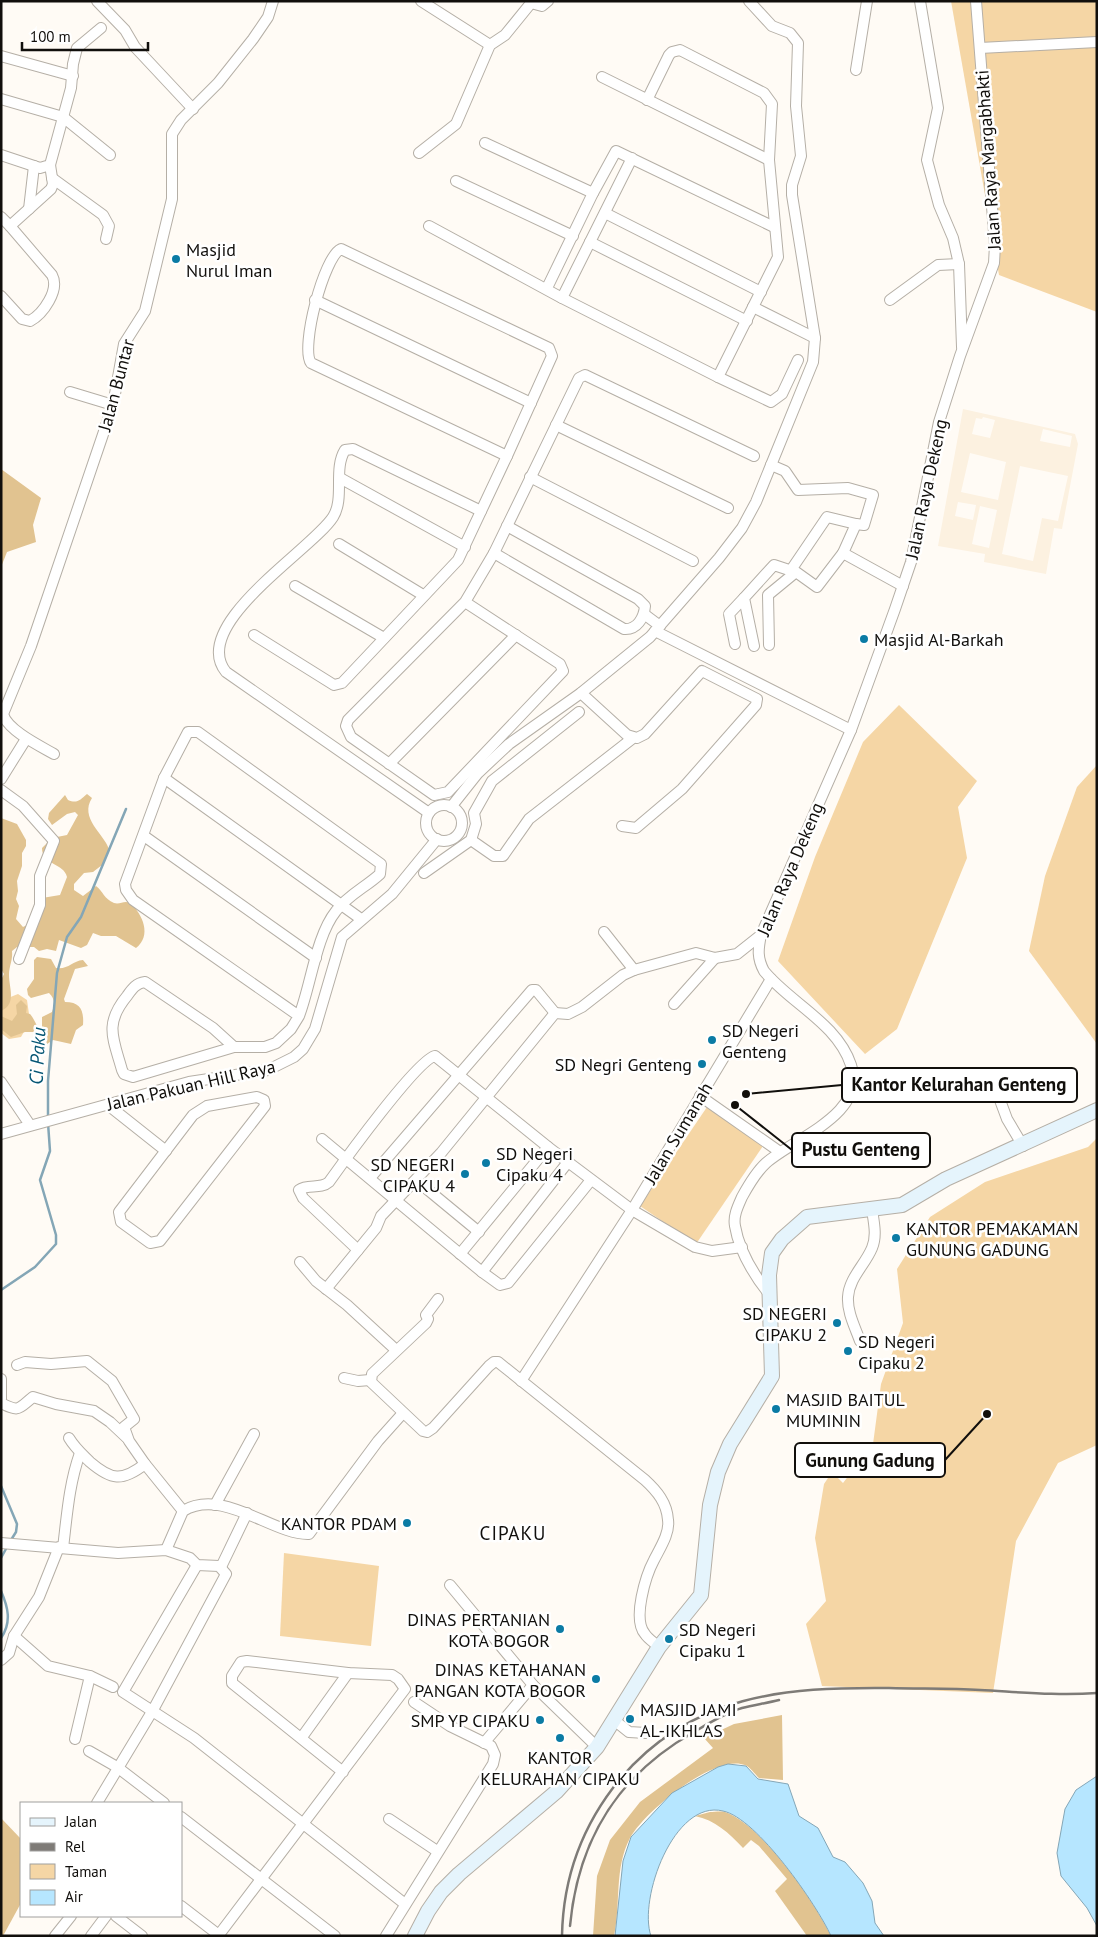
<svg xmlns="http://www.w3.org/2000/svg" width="1098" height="1937" viewBox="0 0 1098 1937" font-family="'PT Sans',sans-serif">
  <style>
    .built { fill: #fcf1e0; fill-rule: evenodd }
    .green { fill: #f5d6a5 }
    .forest { fill: #e1c390 }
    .water { fill: #b6e6ff; stroke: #84a6b6 }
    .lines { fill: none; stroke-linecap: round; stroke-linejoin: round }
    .stream { stroke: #84a6b6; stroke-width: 2.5 }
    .street-casing { stroke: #b5afa6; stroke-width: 12 }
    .secondary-casing { stroke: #b5afa6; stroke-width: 16 }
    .street { stroke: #fff; stroke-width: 10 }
    .secondary { stroke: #e5f4fc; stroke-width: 14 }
    .rail { stroke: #7e7b77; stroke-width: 2.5 }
    .poi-dot { fill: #0b7ba4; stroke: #fff; stroke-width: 2 }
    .labels { text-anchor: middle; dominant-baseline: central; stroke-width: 5; stroke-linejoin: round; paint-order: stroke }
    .street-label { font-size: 18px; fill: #110f0c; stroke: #fff }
    .poi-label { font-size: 18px; fill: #110f0c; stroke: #fff; text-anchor: start }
    .water-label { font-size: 19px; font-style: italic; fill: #055674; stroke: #fff }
    .neighbourhood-label { font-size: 19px; letter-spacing: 1px; fill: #110f0c; stroke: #fff }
    .leader { fill: none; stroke: #110f0c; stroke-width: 2 }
    .callout-dot { fill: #110f0c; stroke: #fff; stroke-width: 2 }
    .callout { fill: #fff; stroke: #110f0c; stroke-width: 2 }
    .callout-label { font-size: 19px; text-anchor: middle; font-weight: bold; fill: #110f0c }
  </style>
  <rect width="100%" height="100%" fill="#fffbf5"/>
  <path class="built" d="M963,409L1075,434L1078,444L1062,529L1054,528L1046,574L984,562L985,554L938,546ZM983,417L995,420L990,438L972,434L976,418L982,419ZM1043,429L1072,436L1070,447L1040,441ZM970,453L1006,462L998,500L961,492ZM1020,466L1068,476L1058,521L1042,518L1033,561L1002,554ZM958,502L976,505L973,520L955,516ZM980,506L997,510L989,548L972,544Z"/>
  <g class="green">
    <polygon points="951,1 1097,1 1097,312 999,275"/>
    <polygon points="899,705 977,781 958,807 967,858 897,1029 865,1054 778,961 815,857 863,742"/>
    <polygon points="1097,765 1097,1044 1029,951 1045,876 1077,787"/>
    <polygon points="18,994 27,1000 30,1021 21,1037 9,1039 1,1033 1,996 8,998"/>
    <polygon points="707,1107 763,1146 696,1244 640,1206"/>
    <polygon points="1097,1138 1097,1445 1058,1463 1016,1541 993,1693 822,1686 806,1624 826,1601 815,1538 824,1484 832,1472 843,1483 873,1444 881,1384 903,1323 897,1269 930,1217 985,1182 1088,1147"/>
    <polygon points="284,1553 379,1566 371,1646 280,1636"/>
  </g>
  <g class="forest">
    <polygon points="1,469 41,498 33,525 36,542 7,552 1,567"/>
    <path d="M87,794L92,798C79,818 104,834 109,849L102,865L93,872L84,873L74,884V890L83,896L96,886C103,891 104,899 114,903C120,905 124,900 130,903C143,914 152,936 136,948L116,936H101L93,933L87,945L81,948L59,940L56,951L47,949L39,951L34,947H17L12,951C13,960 9,966 9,975C9,988 17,1004 1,1011V980L4,974L1,969V818L17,824L26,840V846L22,853V866L17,881L18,891L16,899L19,906L16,919L23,927L27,925L42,898L60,895L67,877C64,863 42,865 42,848L52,838L67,835L78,815L75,812L67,814L52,825L48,819L49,813L65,795L68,800C77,804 80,800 87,794Z"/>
    <path d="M37,957L51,959L56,968C68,970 72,961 83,960L88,966L75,969L64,999L65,1002C81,1002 84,1011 83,1025L76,1030L71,1044L53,1040L38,1050L35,1046L45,1038L42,1032V1017L52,1012C55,1004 55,999 49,993L31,998L28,995L27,989L34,979V960Z"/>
    <path d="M21,1000L27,1006L26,1013L30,1014C33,1017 38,1027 39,1032H25L11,1037L1,1029V1016L12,1021L17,1014L16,1005Z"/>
    <path d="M782,1715L783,1780L759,1778C755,1774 750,1767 745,1765C715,1753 644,1812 630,1838C614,1868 621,1904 614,1936H593L597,1876L610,1840L640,1802L713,1748L704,1738L734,1724Z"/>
    <path d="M710,1812C714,1812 721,1811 725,1812C761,1824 815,1902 831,1936H807L775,1891L787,1879L759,1846L751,1840L743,1848C729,1833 715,1820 695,1816Z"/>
    <polygon points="1,1818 21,1839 21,1903 3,1936 1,1936"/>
  </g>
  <g class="water">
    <path d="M728,1764L746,1766L758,1779L788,1784L799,1816L818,1828L833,1857L845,1862L863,1883L872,1901L875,1923L884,1936H831C817,1905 757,1818 723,1811C674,1799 638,1899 651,1936H615L623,1861L631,1837L672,1793L718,1767Z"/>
    <polygon points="1097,1776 1097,1926 1087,1908 1061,1876 1057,1853 1065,1809 1076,1790"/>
  </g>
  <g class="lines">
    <g class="stream">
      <polyline points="48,1118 48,1081 57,973 67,937 81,917 126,809"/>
      <polyline points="1,1290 35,1267 56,1244 56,1235 40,1180 50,1151 48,1123"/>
      <polyline points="1,1486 17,1524 16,1532 11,1540"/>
      <polyline points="1,1558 7,1547"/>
      <path d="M1,1591C8,1607 12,1622 1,1638"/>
    </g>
    <defs>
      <g id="street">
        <polyline points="97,1 125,30 135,47 193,109"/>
        <polyline points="421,1 490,45"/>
        <polyline points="920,1 938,108 927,160 939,205 953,238 959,264 962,347"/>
        <polyline points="980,48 1097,42"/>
        <polyline points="1,56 73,76"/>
        <polyline points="856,70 867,1"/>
        <polyline points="602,77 769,160"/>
        <polyline points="1,99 63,117 110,155"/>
        <polyline points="485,143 593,193"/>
        <polyline points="419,153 456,124 490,45 505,35 531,3 542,6 548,1"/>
        <polyline points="1,155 40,168 50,165 71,88 73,64 77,48 101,28"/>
        <polyline points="52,178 103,215 109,226 106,239"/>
        <polyline points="456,181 573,236"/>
        <polyline points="29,209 34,166"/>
        <polyline points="605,213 761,292"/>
        <polyline points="1,217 10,226"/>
        <polyline points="429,226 562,298 718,377 778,257 769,160 772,104 764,93 680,50 672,52 669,55 647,100"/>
        <polyline points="590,242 747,321"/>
        <path d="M341,249L549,348L552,356L507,456L311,363C300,348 324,256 341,249Z"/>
        <polyline points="547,288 593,193 616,151 774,227"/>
        <path d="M1,296L22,319L30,321C43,314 60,290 52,275L10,226L51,189L53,184L50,165"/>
        <polyline points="562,298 632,158"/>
        <polyline points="315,300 531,403"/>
        <polyline points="890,300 938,265 959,264"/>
        <polyline points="753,307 815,338"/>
        <polyline points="718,377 771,402 782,394 798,360"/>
        <polyline points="70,392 113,405"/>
        <polyline points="556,425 728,508"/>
        <polyline points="771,465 785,471 798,490 848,488 873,495 864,525 856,524"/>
        <polyline points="530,477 693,561"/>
        <polyline points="340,478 465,547"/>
        <polyline points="339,544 423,595"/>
        <path d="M494,553L624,629C637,630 644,618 645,606L638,599L507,526"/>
        <polyline points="791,570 827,517 856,524 843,553"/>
        <polyline points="295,586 384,638"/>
        <polyline points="465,602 560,664 563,671 448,792 434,795 351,737 346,726 348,720 465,602 494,553 579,378 585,375 754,456"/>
        <polyline points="644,614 660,626"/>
        <polyline points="655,631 851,730"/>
        <polyline points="254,635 334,685 342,683 458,560 507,456"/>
        <polyline points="735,644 729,614 744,598"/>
        <polyline points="769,645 768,595 796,572 817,587 843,553 903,586"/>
        <polyline points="754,646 744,598 774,565 795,572"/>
        <polyline points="581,693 627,735 637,738 645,734 702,671 757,699 756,705 682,789 636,828 622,826"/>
        <path d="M54,754C40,746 7,730 3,714L31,646L113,405L124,344L145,311L172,199V134L181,120L218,83L253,39L268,17L273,1"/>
        <polyline points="389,764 516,635"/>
        <polyline points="164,778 361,919"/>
        <polyline points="1,779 26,739"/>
        <polyline points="1,790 23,806 54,841 40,876 40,905 19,959"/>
        <circle cx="444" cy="823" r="18"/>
        <polyline points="451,807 478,773 509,744 581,693 650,637 719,558 742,528 756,502 813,362 815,338 792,195 792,185 801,156 796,106 798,43 790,33 772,26 749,1"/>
        <path d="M429,813L226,672C188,625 313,549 333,517C345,498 333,469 345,450L353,449L481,511"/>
        <polyline points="144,836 316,958"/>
        <polyline points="471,840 494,856 503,856 529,819 633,738"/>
        <polyline points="424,873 471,840 476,824 474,813 492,781 579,712"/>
        <polyline points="604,932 634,970"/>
        <polyline points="674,1004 715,958"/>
        <path d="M234,1047L213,1028L145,982C136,983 132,989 127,996C104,1024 113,1038 122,1070L124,1074L133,1077L234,1047H265L276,1043L291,1029L299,1016L133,900L126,890L125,884L164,778L188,732H198L381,864L380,874C366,887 348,895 336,911C316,936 311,985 299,1016"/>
        <polyline points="1,1082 30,1125"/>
        <polyline points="980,1090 994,1090 997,1092 1007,1119 1023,1146"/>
        <polyline points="700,1096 780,1152"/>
        <polygon points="257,1097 264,1100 265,1106 160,1241 150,1243 121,1222 119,1212 193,1115 207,1106"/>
        <polyline points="108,1105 166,1151"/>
        <polyline points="1,1134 189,1082 268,1070 294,1057 303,1049 315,1029 342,937 392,894 437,839"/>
        <polyline points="322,1139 482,1272 500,1285 508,1283 591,1180"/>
        <polyline points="370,1178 532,990 536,990 555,1013"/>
        <polyline points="416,1180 479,1232"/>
        <path d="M358,1250L303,1198L299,1190C308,1183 320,1190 329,1182C344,1161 417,1060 435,1056L548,1147L632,1210L695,1247L712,1251L742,1247"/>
        <polyline points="460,1254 548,1147"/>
        <polyline points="300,1262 316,1281 347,1305 396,1350"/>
        <polyline points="482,1272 568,1162"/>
        <polyline points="326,1289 376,1228 381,1216 441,1153 555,1013 568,1014 582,1007 623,975 634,970 696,953 715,958 737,954 761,935"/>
        <path d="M769,1294C754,1275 739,1250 735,1226C733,1216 738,1206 742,1197C748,1186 756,1172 766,1163C794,1138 868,1114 851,1065C837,1023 790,1003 764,971C757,958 758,949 761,935L851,730L895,609L911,562L939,422L960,356L994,263L995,245L976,1"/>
        <path d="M438,1299L426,1315L428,1319L426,1323L372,1374L371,1382L423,1431L427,1432L433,1428L489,1366L494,1362H498L645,1480C657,1491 667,1503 668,1520C670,1533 660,1548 654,1560C646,1575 632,1619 645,1634C648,1639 655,1643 659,1647"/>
        <path d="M860,1341C855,1327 847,1312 848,1297C849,1278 865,1265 872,1248C877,1236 874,1223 872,1210"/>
        <polyline points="17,1365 25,1362 51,1364 87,1361 112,1381 134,1419 124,1427 129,1441 145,1464"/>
        <polyline points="344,1378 358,1381 370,1380"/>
        <polyline points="1,1379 1,1399"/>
        <polyline points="521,1381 632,1210 771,979"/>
        <path d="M1,1403C20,1413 19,1408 33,1397L56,1404L94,1411L110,1422L127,1438"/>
        <path d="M69,1438C75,1448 82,1454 90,1462C111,1480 122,1482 145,1464L183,1511"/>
        <polyline points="215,1505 254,1434"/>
        <polyline points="1,1543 118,1553 166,1550 190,1558 197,1565 219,1566 226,1574 153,1710 97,1803"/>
        <path d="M63,1548C67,1515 69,1484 80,1453"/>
        <path d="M166,1550L183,1511C223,1487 273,1535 309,1534L378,1441L403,1413"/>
        <polyline points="197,1565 123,1692 194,1738 405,1904"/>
        <polyline points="221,1567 247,1513"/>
        <polyline points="450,1585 533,1685 597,1747"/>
        <polyline points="14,1636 48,1666 90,1676 113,1687"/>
        <polyline points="1,1660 9,1653 14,1636 39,1597 59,1547"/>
        <polyline points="614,1720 629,1732 646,1733"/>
        <polyline points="302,1737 348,1673"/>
        <polyline points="75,1739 90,1676"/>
        <polyline points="484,1743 533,1685"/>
        <polyline points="89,1751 117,1767 164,1803"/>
        <polyline points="181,1817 335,1936"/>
        <polyline points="389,1819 437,1851"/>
        <polyline points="181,1906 220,1936"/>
        <polyline points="116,1916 142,1936"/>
        <polyline points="55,1936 71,1916"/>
        <polyline points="91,1936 106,1916"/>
        <polyline points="218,1936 405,1689 398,1679 392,1675 348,1673 247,1661 241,1662 232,1676 232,1683 343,1772"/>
        <polyline points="386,1936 493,1764 495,1755 491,1746 450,1726 414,1702"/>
      </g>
      <polyline id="secondary" points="415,1936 428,1911 441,1892 459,1874 556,1792 597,1747 659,1647 701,1595 710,1505 718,1472 730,1444 772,1376 769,1275 772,1253 782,1239 807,1217 902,1205 946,1179 1097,1110"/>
    </defs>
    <use href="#street" class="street-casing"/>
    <use href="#secondary" class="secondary-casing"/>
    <use href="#street" class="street"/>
    <use href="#secondary" class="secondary"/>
    <g class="rail">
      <path d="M570,1926C578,1839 618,1775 694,1732C709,1723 725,1713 742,1708C754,1705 767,1703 779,1700"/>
      <path d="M562,1936C563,1878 583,1824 620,1779C692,1694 785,1687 889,1688C919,1689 949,1688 980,1690C1019,1692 1058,1696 1097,1693"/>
    </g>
  </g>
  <g class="poi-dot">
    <circle cx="176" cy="259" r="5"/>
    <circle cx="864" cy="639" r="5"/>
    <circle cx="712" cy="1040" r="5"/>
    <circle cx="702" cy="1064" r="5"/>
    <circle cx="486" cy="1163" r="5"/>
    <circle cx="465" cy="1174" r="5"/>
    <circle cx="896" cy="1238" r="5"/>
    <circle cx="837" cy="1323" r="5"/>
    <circle cx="848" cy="1351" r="5"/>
    <circle cx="776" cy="1409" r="5"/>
    <circle cx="407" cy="1523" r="5"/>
    <circle cx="560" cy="1629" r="5"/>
    <circle cx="669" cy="1639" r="5"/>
    <circle cx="596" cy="1679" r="5"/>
    <circle cx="630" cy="1719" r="5"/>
    <circle cx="540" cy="1720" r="5"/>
    <circle cx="560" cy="1738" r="5"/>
  </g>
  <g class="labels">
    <g class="street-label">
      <text transform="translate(988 160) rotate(-94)">Jalan Raya Margabhakti</text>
      <text transform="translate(116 385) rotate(-75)">Jalan Buntar</text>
      <text transform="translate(926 489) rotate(-78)">Jalan Raya Dekeng</text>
      <text transform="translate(790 869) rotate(-67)">Jalan Raya Dekeng</text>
      <text transform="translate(191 1085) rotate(-13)">Jalan Pakuan Hill Raya</text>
      <text transform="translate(678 1133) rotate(-59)">Jalan Sumanah</text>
    </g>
    <g class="poi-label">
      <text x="186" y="249">Masjid<tspan x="186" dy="21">Nurul Iman</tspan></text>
      <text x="874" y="639">Masjid Al-Barkah</text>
      <text x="722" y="1030">SD Negeri<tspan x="722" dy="21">Genteng</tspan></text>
      <text x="692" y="1064" text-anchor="end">SD Negri Genteng</text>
      <text x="496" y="1153">SD Negeri<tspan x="496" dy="21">Cipaku 4</tspan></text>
      <text x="455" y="1164" text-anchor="end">SD NEGERI<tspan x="455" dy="21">CIPAKU 4</tspan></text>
      <text x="906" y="1228">KANTOR PEMAKAMAN<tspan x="906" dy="21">GUNUNG GADUNG</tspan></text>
      <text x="827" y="1313" text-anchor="end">SD NEGERI<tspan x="827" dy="21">CIPAKU 2</tspan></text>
      <text x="858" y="1341">SD Negeri<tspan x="858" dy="21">Cipaku 2</tspan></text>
      <text x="786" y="1399">MASJID BAITUL<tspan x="786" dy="21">MUMININ</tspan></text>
      <text x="397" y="1523" text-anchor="end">KANTOR PDAM</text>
      <text x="550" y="1619" text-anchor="end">DINAS PERTANIAN<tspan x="550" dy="21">KOTA BOGOR</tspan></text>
      <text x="679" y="1629">SD Negeri<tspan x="679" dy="21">Cipaku 1</tspan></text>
      <text x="586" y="1669" text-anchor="end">DINAS KETAHANAN<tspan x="586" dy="21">PANGAN KOTA BOGOR</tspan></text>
      <text x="640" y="1709">MASJID JAMI<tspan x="640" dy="21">AL-IKHLAS</tspan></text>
      <text x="530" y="1720" text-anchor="end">SMP YP CIPAKU</text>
      <text x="560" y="1757" text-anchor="middle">KANTOR<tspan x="560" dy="21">KELURAHAN CIPAKU</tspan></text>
    </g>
    <g class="water-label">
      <text transform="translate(37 1056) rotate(-87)">Ci Paku</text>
    </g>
    <g class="neighbourhood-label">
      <text x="513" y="1533">CIPAKU</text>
    </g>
  </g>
  <path class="leader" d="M746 1094L842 1085M735 1105L792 1150M987 1414L945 1460"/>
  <g class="callout-dot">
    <circle cx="746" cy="1094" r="5"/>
    <circle cx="735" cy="1105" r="5"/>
    <circle cx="987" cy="1414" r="5"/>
  </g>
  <g class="callout">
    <rect x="842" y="1068" width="235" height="34" rx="5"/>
    <rect x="792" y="1133" width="138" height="34" rx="5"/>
    <rect x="795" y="1443" width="150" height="34" rx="5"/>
  </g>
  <g class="callout-label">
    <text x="959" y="1091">Kantor Kelurahan Genteng</text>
    <text x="861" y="1156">Pustu Genteng</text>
    <text x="870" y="1467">Gunung Gadung</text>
  </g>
  <rect width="1098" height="1937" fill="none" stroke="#110f0c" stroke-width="5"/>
  <rect x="20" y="1802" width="162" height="115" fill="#ffffff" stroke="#a09f9e"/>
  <rect x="30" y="1818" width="25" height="8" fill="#e5f4fc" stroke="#a09f9e"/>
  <text x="65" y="1827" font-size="15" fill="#110f0c">Jalan</text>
  <rect x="30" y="1843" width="25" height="8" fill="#7e7b77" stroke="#a09f9e"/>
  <text x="65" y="1852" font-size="15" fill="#110f0c">Rel</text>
  <rect x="30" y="1864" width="25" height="15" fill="#f5d6a5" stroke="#a09f9e"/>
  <text x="65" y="1877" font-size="15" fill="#110f0c">Taman</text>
  <rect x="30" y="1890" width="25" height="15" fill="#b6e6ff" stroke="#a09f9e"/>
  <text x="65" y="1902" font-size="15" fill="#110f0c">Air</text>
  <path d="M22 42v8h126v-8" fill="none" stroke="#110f0c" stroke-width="2.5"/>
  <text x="30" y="42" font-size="15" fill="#110f0c" stroke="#ffffff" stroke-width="4" paint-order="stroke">100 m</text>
</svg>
